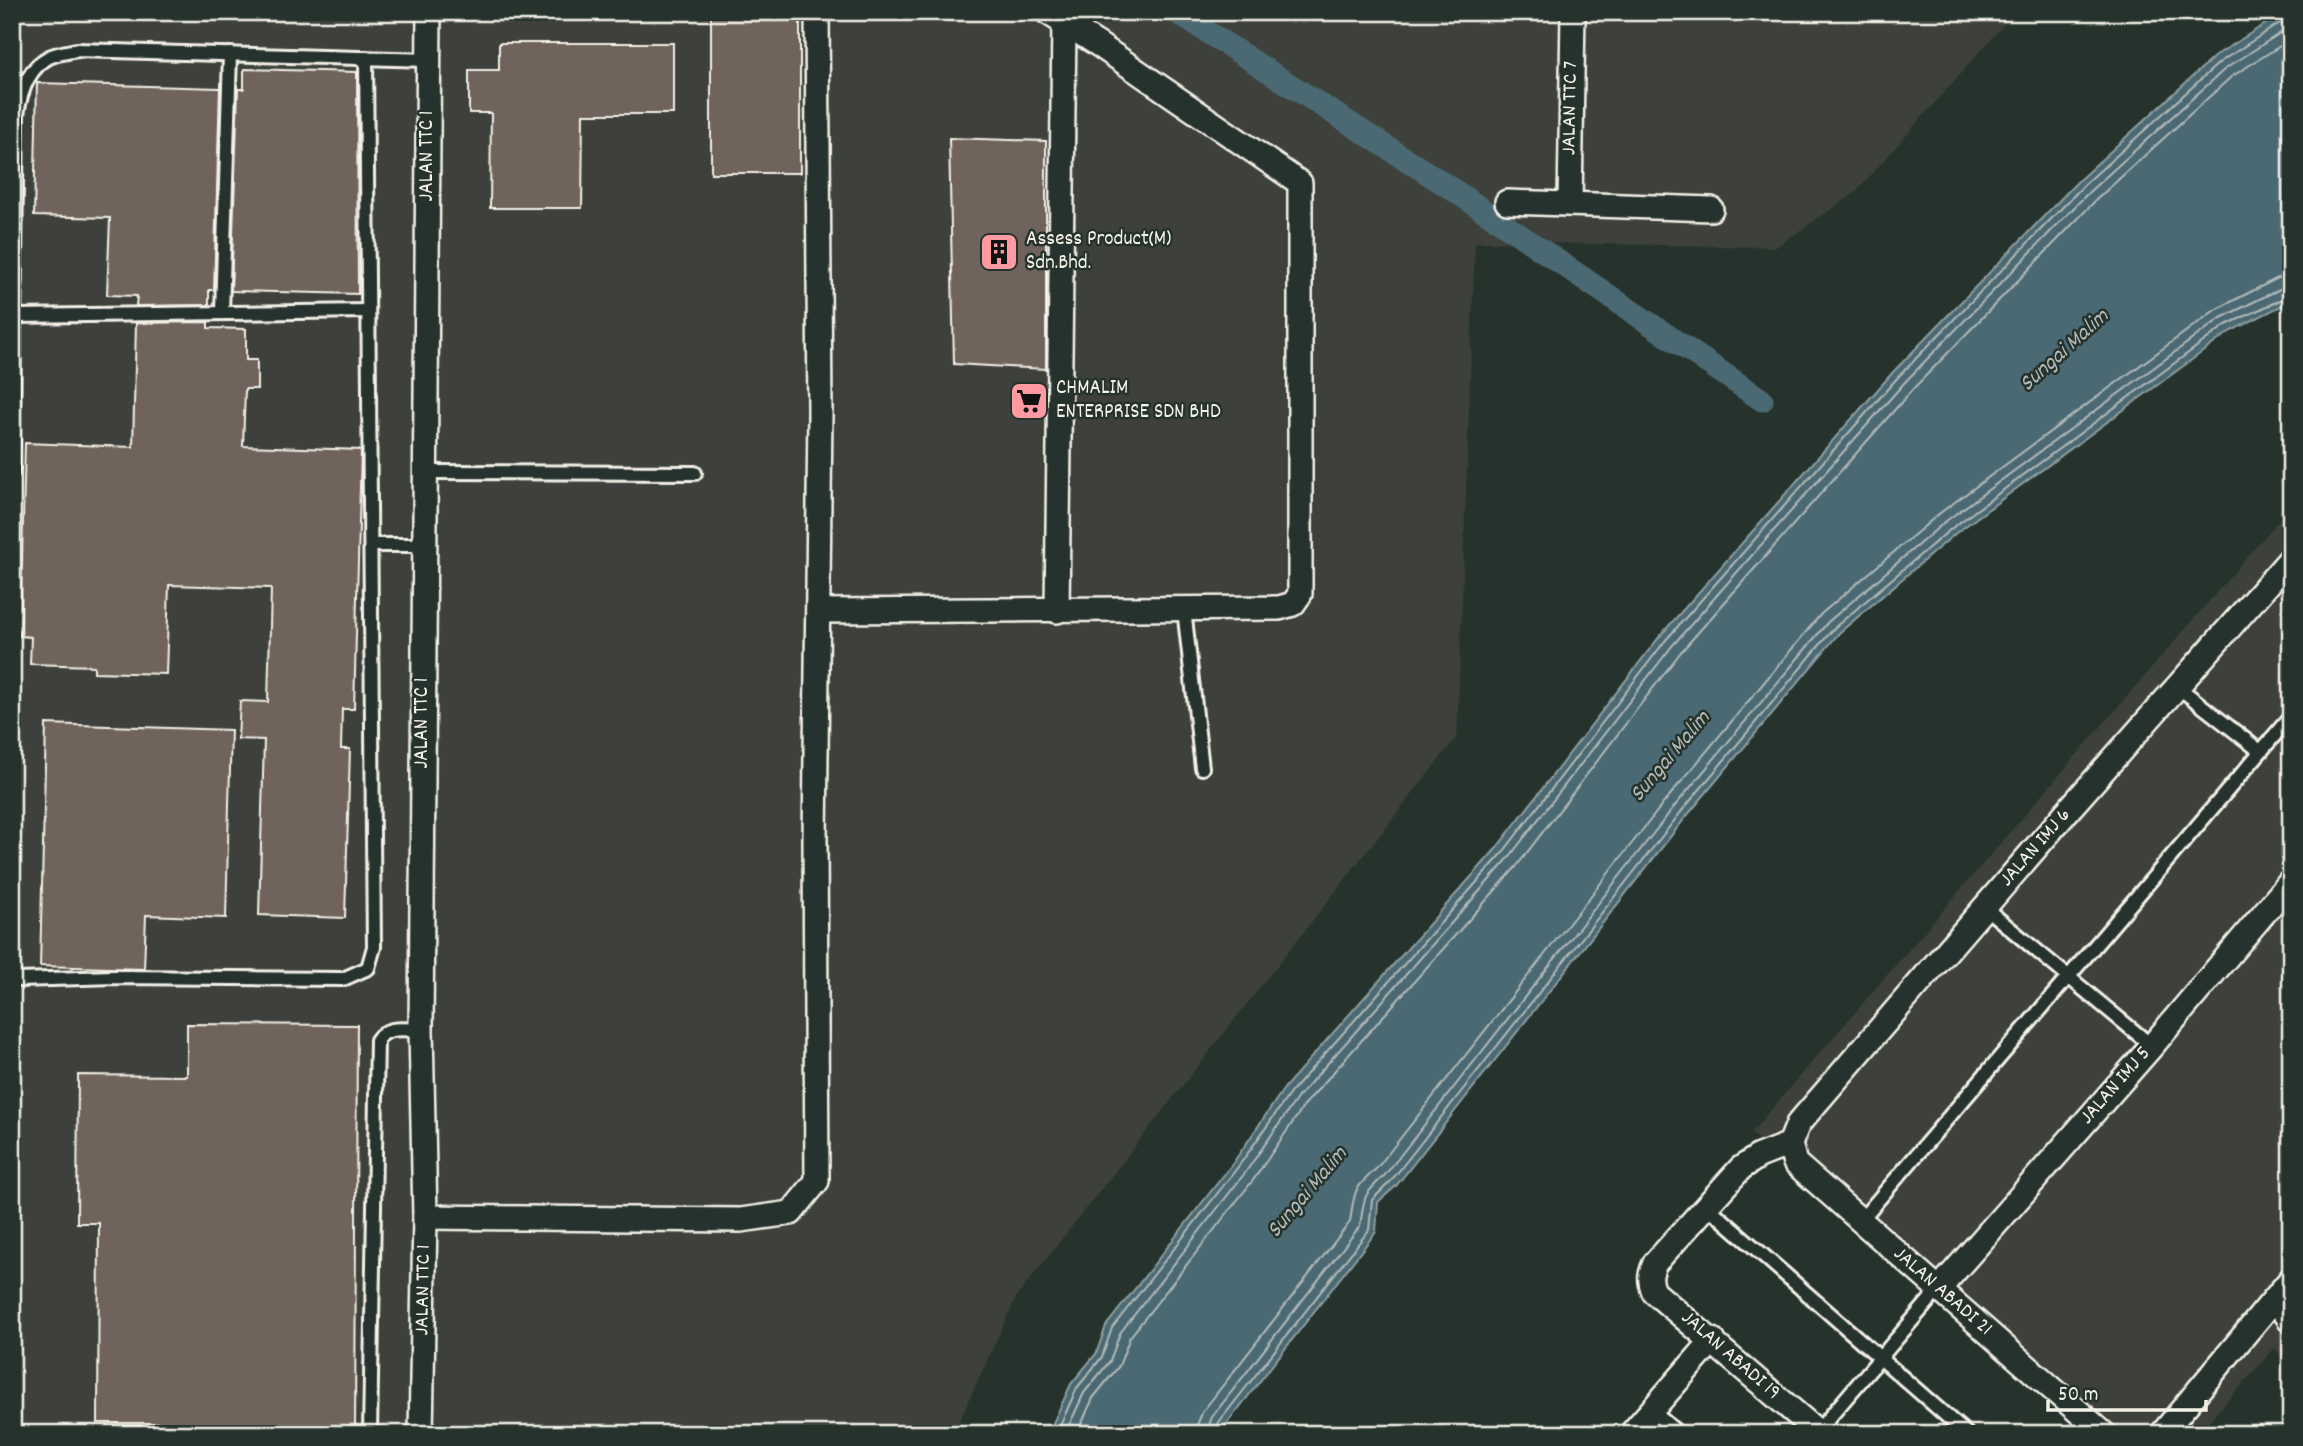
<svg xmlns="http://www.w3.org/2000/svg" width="2303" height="1446" viewBox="0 0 2303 1446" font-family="Dekko,sans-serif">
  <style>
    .built { fill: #3c413b }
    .water { fill: #4c6972; stroke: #8f9fa1; stroke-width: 2 }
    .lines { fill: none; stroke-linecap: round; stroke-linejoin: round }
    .shore { stroke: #b1bbb9; stroke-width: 2 }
    .canal { stroke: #4c6972; stroke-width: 23 }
    .building { fill: #6f635c; stroke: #f4f1e8; stroke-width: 2 }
    .service-casing { stroke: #f4f1e8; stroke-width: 18 }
    .minor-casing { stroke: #f4f1e8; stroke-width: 28 }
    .service { stroke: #26332d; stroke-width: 12 }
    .minor { stroke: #26332d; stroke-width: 23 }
    .labels { text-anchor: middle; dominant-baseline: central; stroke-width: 5; stroke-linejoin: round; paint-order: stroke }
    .street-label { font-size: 21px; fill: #f4f1e8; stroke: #26332d }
    .poi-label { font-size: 21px; fill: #f4f1e8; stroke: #26332d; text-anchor: start }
    .water-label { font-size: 23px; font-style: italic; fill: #b1bbb9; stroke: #26332d }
  </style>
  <rect width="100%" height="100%" fill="#26332d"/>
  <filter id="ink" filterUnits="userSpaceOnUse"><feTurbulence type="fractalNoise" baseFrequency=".0143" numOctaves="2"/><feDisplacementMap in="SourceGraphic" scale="14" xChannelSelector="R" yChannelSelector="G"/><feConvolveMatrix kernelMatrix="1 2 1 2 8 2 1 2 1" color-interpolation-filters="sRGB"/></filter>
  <g filter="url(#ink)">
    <g class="built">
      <polygon points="12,12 2015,12 1855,193 1776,247 1475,242 1457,737 1017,1296 953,1434 12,1434"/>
      <polygon points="2291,506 2291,1369 2275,1348 2197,1434 2094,1434 1751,1133"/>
    </g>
    <polygon class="water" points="2284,12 2291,12 2291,301 2231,331 1956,533 1839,633 1686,817 1396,1186 1378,1202 1376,1232 1225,1426 1221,1434 1048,1434 1071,1384 1096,1354 1106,1326 1233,1163 1285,1087 1495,850 1660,636 1894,371 2079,180 2215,56"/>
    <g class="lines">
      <g class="shore">
        <polyline points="1056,1434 1077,1388 1102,1357 1112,1328 1238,1167 1291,1092 1501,855 1665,641 1899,376 2084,185 2220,62 2283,21 2287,12"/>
        <polyline points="1065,1434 1084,1393 1110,1361 1120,1333 1245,1173 1298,1097 1507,860 1672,646 1905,382 2090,191 2225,69 2291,26"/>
        <polyline points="1077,1434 1093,1398 1119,1366 1130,1337 1254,1179 1306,1103 1516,867 1680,653 1913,389 2097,199 2231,77 2291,39"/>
        <path d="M1196,1434L1197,1425L1203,1411L1350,1222C1355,1190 1352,1191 1377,1168L1666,800L1821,614L1940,513L2215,310L2278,278L2291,276"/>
        <path d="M1206,1434L1212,1417L1360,1226C1365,1196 1361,1197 1385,1175L1674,807L1828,622L1946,521L2221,318L2282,288L2291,286"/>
        <polyline points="1215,1434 1219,1422 1369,1230 1372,1200 1391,1181 1681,812 1834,628 1952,528 2226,325 2291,295"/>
      </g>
      <polyline class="canal" points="1176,12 1452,189 1762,400"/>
    </g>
    <g class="building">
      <rect x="711" y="12" width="89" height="161"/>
      <polygon points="499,43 673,43 673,114 583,114 582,208 490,208 491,113 469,113 469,70 499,70"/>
      <polygon points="244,69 357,72 358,294 231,291 238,89 244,89"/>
      <polygon points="37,83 220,88 214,290 209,290 209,305 136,306 137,296 107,295 110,218 34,216"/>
      <polygon points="949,138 1046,141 1046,369 954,364"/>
      <polygon points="208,322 208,328 246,329 246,360 257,360 257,389 245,389 243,446 361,450 354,709 342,709 341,749 350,749 345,918 259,915 264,740 238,739 240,701 268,702 271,588 169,585 166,674 94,672 94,666 30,664 31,637 20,636 25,443 133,447 136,323"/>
      <polygon points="46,724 231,730 226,918 146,915 144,969 40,966"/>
      <polygon points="187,1024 357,1025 355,1434 188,1434 188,1423 98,1423 99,1223 77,1223 78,1075 187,1076"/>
    </g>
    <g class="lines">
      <defs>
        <g id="service">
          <polyline points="222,313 230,54"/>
          <polyline points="16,316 368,311"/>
          <path d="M12,472L17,115C20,94 28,68 49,57C57,53 68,52 77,50L429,60"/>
          <polyline points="425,472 695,473"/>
          <polyline points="371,545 425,545"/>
          <polyline points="1184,609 1202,768"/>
          <polyline points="2178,687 2260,751"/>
          <polyline points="1984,907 2152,1046"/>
          <polyline points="12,974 19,980 114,977 343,979 368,968 374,947 366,58"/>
          <polyline points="1707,1206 1967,1434"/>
          <polyline points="1861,1220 2291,716"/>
          <polyline points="1651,1410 1679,1434"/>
          <polyline points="1817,1432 1939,1289"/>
          <path d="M370,1434L377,1040C387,1025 405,1030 421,1030"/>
        </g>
        <g id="minor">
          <polyline points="1507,202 1711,209"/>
          <polyline points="1570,204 1573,12"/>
          <polyline points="818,611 1279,608 1293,604 1300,594 1300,183 1099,45 1047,12"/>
          <polyline points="1057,611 1064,23"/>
          <path d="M1790,1144L1759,1156L1741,1168L1655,1263C1650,1274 1649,1280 1654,1292L1820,1434"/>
          <polyline points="425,1217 741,1220 791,1213 817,1181 815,841 820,414 817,12"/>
          <polyline points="1939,1289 2152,1046 2291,881"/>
          <polyline points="2275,1299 2291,1321"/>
          <polyline points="421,1434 425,1217 421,1030 429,12"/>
          <polyline points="1631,1434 1713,1340"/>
          <polyline points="2104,1434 1795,1163 1790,1144 1798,1124 2070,808 2291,558"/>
          <polyline points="2162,1434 2291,1279"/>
        </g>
      </defs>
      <use href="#service" class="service-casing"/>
      <use href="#minor" class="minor-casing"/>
      <use href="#service" class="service"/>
      <use href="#minor" class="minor"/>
    </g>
  </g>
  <defs>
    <symbol id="building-square" viewBox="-11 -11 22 22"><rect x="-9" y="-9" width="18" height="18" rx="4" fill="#ff9aa2" stroke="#26332d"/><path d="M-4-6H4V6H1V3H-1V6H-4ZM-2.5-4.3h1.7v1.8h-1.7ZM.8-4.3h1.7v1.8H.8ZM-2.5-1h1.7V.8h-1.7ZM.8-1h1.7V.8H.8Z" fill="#111"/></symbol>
    <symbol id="supermarket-square" viewBox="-11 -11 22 22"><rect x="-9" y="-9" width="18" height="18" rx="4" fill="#ff9aa2" stroke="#26332d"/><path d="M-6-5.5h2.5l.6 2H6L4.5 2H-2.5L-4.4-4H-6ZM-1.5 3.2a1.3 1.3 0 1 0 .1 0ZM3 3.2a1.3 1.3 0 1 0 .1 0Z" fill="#111"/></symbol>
  </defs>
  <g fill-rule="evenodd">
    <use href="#building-square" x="977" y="230" width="44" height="44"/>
    <use href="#supermarket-square" x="1007" y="379" width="44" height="44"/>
  </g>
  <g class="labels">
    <g class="street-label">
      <text transform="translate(1571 108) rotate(-89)">JALAN TTC 7</text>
      <text transform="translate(428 156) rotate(-90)">JALAN TTC 1</text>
      <text transform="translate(423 723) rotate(-90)">JALAN TTC 1</text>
      <text transform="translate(2036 848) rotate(-49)">JALAN IMJ 6</text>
      <text transform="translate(2116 1086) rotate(-49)">JALAN IMJ 5</text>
      <text transform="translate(424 1290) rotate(-89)">JALAN TTC 1</text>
      <text transform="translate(1942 1292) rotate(41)">JALAN ABADI 21</text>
      <text transform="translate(1730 1356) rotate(41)">JALAN ABADI 19</text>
    </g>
    <g class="poi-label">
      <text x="1026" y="240">Assess Product(M)<tspan x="1026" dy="24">Sdn.Bhd.</tspan></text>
      <text x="1056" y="389">CHMALIM<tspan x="1056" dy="24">ENTERPRISE SDN BHD</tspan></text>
    </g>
    <g class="water-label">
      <text transform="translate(2065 351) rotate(-42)">Sungai Malim</text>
      <text transform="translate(1671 757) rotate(-50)">Sungai Malim</text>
      <text transform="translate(1308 1193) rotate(-50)">Sungai Malim</text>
    </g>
  </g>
  <rect width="2303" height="1446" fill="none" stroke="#26332d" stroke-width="42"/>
  <rect x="21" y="21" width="2261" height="1404" fill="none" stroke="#f4f1e8" stroke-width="2.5" filter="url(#ink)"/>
  <path d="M2048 1400v10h158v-10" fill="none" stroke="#f4f1e8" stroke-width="3.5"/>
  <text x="2058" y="1400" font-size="21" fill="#f4f1e8" stroke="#26332d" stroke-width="5" paint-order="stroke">50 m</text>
</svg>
